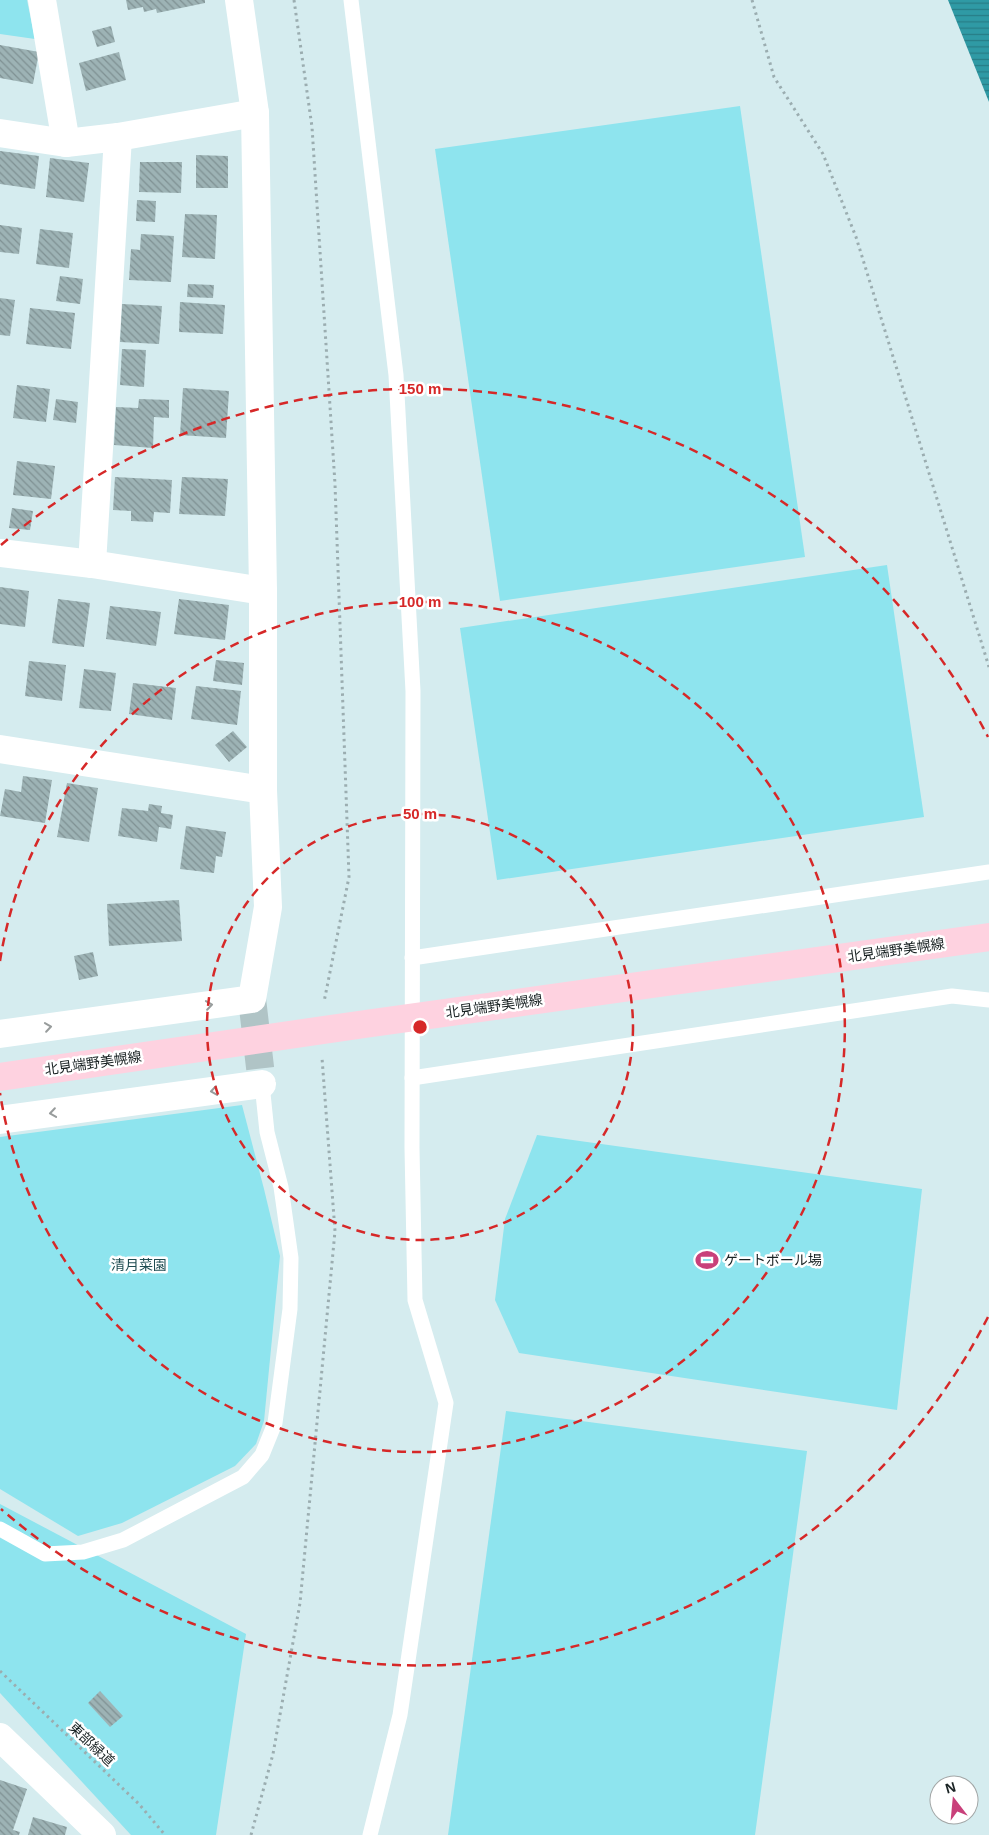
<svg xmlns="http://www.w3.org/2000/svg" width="989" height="1835" viewBox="0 0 989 1835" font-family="Helvetica,'Noto Sans JP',sans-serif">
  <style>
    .green { fill: #8ee4ee }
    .water { fill: url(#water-rules) }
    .building { fill: url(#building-back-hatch) }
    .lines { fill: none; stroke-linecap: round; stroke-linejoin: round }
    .street-tunnel { stroke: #b0c4c6; stroke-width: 28; stroke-dasharray: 28 14; stroke-linecap: butt }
    .path { stroke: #9badb0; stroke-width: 3; stroke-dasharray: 2.5 4; stroke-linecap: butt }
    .lane { stroke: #fff; stroke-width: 15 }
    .street { stroke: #fff; stroke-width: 28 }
    .primary { stroke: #fed2e0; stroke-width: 28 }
    .oneway { stroke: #989c9c }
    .ring { fill: none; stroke: #d62828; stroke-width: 2.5; stroke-dasharray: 9 6 }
    .labels { text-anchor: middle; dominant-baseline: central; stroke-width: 5; stroke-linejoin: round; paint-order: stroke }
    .street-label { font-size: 14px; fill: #1a2324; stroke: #fff }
    .poi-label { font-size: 14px; fill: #1a2324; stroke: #fff; text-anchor: start }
    .park-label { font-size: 14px; fill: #1f4c51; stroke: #fff }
    .centre { fill: #d62828; stroke: #fff; stroke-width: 2.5 }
    .ring-label { font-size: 15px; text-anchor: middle; font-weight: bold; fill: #d62828; stroke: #fff; stroke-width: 5; stroke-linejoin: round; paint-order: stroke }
  </style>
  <defs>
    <pattern id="water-rules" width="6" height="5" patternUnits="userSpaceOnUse" patternTransform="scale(1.25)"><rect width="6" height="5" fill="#2f9aa5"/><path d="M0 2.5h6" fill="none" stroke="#277d86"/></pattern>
    <pattern id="building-back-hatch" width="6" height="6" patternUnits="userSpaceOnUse" patternTransform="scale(1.25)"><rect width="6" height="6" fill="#9db3b5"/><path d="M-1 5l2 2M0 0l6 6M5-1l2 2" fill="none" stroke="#7f9193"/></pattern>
  </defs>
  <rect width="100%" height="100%" fill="#d5ecef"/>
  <g class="green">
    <polygon points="0,0 27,0 35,39 0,34"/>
    <polygon points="740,106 805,557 500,601 435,149"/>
    <polygon points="887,565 924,817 497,880 460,628"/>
    <polygon points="242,1105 264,1189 280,1256 264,1421 256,1444 235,1466 122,1523 78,1536 0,1489 0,1137"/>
    <polygon points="537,1135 922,1189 897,1410 519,1353 495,1300 505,1219"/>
    <polygon points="506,1411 807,1451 755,1835 448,1835"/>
    <polygon points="0,1504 246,1634 216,1835 131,1835 0,1693"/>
  </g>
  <polygon class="water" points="948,0 989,0 989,102"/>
  <g class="building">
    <polygon points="126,0 205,0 205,3 157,13 156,9 144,12 143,7 128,10"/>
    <polygon points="111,26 115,42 97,47 92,31"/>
    <polygon points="0,45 39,52 33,84 0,78"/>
    <polygon points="119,52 126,80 86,91 79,63"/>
    <polygon points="0,151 39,156 35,189 0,184"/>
    <polygon points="196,155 228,156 228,188 196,188"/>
    <polygon points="50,158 89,163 84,202 46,197"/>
    <polygon points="140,162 182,162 181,193 139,192"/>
    <polygon points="137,200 156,201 155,222 136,221"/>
    <polygon points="185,214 217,215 215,259 182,257"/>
    <polygon points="0,225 22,228 19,254 0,252"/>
    <polygon points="40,229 73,233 69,268 36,264"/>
    <polygon points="141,234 174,236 171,282 129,280 131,249 140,250"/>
    <polygon points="60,276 83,279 80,304 56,301"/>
    <polygon points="188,284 214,285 213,298 187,297"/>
    <polygon points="0,298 15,300 10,336 0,335"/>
    <polygon points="180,302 225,305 223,334 179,332"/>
    <polygon points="122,304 162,306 159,344 120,342"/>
    <polygon points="30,308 75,313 71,349 26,344"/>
    <polygon points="122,349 146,350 144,387 120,385"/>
    <polygon points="17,385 50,389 46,422 13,418"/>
    <polygon points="183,388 229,391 226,438 180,435"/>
    <polygon points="56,399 78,402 76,423 53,420"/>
    <polygon points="139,399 169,400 169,418 154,417 153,448 114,445 116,407 138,408"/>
    <polygon points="17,461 55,466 51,499 13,495"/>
    <polygon points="115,477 172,480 170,513 154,512 153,522 131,521 131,511 113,510"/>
    <polygon points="182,477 228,479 225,516 179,514"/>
    <polygon points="12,508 33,511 30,530 9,528"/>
    <polygon points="0,587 29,591 25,627 0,624"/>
    <polygon points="58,599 90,603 84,647 52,643"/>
    <polygon points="179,599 229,605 225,640 174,634"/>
    <polygon points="110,606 161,612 156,646 106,639"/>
    <polygon points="216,660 244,663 242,685 213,681"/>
    <polygon points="29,661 66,665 62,701 25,696"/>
    <polygon points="84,669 116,673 111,711 79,708"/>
    <polygon points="133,683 176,688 172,720 129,714"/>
    <polygon points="196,686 241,691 237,725 191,719"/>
    <polygon points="233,731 247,747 229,762 215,745"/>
    <polygon points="23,776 52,780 45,823 0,816 5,789 21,792"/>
    <polygon points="67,783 98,788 89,842 57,837"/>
    <polygon points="149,804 162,806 161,813 173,815 171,829 159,827 157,842 118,836 122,808 148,811"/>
    <polygon points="186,826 226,832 222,857 216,856 214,873 180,869"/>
    <polygon points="179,900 182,941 109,946 107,904"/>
    <polygon points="93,952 98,976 79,980 74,956"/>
    <polygon points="100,1691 123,1716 110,1727 88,1703"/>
    <polygon points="0,1780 27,1789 13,1830 20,1832 19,1835 0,1835"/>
    <polygon points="33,1817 67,1827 65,1835 28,1835"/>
  </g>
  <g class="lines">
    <polyline class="street-tunnel" points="252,999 262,1084"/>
    <g class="path">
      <polyline points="294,0 312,127 335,484 349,877 324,1002"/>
      <polyline points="752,0 774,77 823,154 856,237 989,667"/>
      <polyline points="0,1671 139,1804 165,1835"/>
      <polyline points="251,1835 273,1754 300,1603 335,1231 322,1058"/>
    </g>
    <g class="lane">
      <polyline points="351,0 396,375 413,691 412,1148 415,1300 446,1403 400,1715 370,1835"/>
      <polyline points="412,958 989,872"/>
      <polyline points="412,1078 952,996 989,1000"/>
      <polyline points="0,1529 45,1554 83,1552 123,1540 243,1477 262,1455 275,1423 290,1309 291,1258 281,1187 267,1132 262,1084"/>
    </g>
    <g class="street">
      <polyline points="42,0 66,143"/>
      <polyline points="0,133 66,143 118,137 255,113"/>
      <polyline points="0,553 92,564 263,591"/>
      <polyline points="92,564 118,137"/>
      <polyline points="0,749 263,790"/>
      <polyline points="0,1034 252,999 268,907 263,790 263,591 255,113 239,0"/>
      <polyline points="0,1120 262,1084"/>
      <polyline points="0,1737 102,1835"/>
    </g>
    <polyline class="primary" points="0,1077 365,1024 989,937"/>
  </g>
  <defs><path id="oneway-chevron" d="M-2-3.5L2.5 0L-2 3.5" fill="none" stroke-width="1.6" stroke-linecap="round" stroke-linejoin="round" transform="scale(1.25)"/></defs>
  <g class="oneway">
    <use href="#oneway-chevron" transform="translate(209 1005) rotate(-8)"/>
    <use href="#oneway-chevron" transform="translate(48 1027) rotate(-8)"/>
    <use href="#oneway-chevron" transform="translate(214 1091) rotate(172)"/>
    <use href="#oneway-chevron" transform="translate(53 1113) rotate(172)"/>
  </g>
  <g class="ring">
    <circle cx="420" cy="1027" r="213"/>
    <path d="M0 961A425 425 0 1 1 0 1093"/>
    <path d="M988 1317A638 638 0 0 1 1 1509M1 545A638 638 0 0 1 988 737"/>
  </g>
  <defs>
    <symbol id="stadium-bare" viewBox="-9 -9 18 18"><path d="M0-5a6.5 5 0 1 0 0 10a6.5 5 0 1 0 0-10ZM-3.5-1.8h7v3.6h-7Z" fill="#c9407a" stroke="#fff" stroke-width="2.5" paint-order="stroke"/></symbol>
  </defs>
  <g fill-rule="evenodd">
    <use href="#stadium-bare" x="691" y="1244" width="32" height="32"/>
  </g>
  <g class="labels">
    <g class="street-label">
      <text transform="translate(896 950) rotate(-8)">北見端野美幌線</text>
      <text transform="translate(494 1006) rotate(-8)">北見端野美幌線</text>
      <text transform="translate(93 1063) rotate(-8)">北見端野美幌線</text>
      <text transform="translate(92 1744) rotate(43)">東部緑道</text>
    </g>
    <g class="poi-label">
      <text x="724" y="1260">ゲートボール場</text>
    </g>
    <g class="park-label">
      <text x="139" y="1265">清月菜園</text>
    </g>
  </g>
  <circle cx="420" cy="1027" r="8" class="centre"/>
  <g class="ring-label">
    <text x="420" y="394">150 m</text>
    <text x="420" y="607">100 m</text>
    <text x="420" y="819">50 m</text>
  </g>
  <g transform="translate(954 1800) rotate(344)"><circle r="24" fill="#ffffff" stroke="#a3a7a7"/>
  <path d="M0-4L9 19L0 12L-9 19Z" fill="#c9407a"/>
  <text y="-8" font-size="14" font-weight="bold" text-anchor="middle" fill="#1a2324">N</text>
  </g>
</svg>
